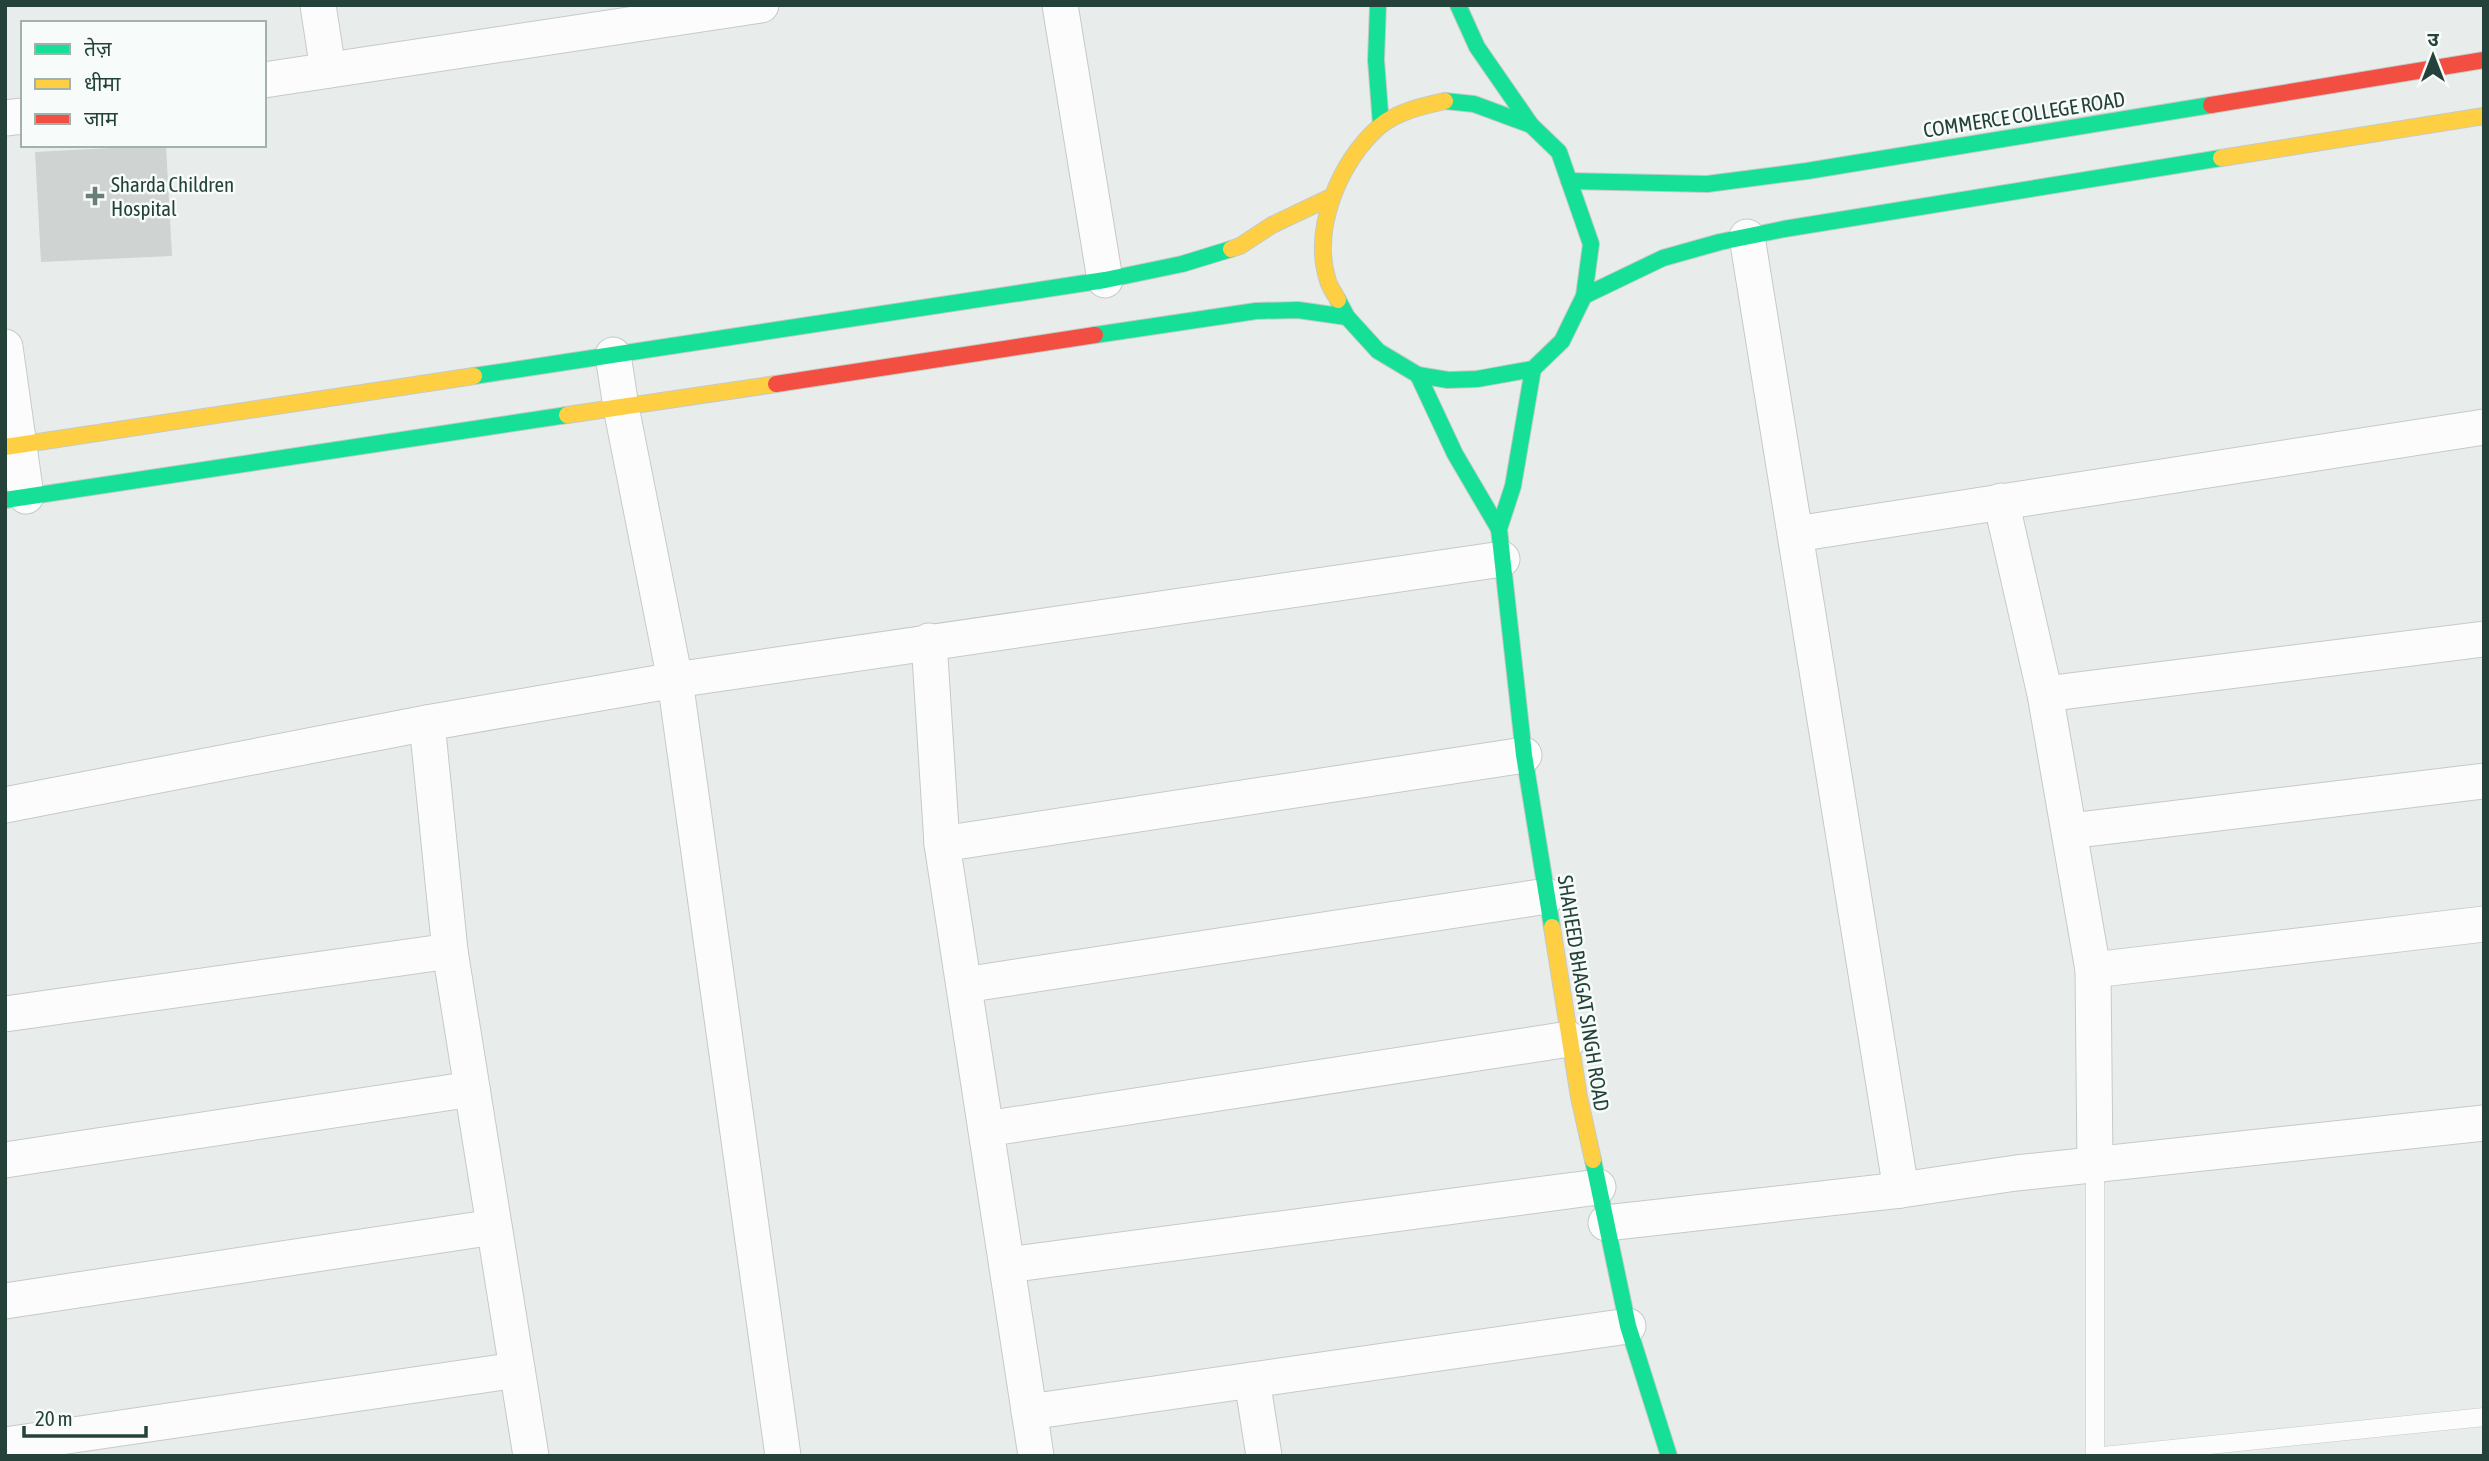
<svg xmlns="http://www.w3.org/2000/svg" width="2489" height="1461" viewBox="0 0 2489 1461" font-family="'Asap Condensed','Noto Sans Devanagari',sans-serif">
  <style>
    .building { fill: #cfd4d2 }
    .lines { fill: none; stroke-linecap: round; stroke-linejoin: round }
    .lane-casing { stroke: #c5cac8; stroke-width: 19 }
    .street-casing { stroke: #c5cac8; stroke-width: 37 }
    .fast-casing { stroke: #c3cbc8; stroke-width: 18 }
    .slow-casing { stroke: #c3cbc8; stroke-width: 18 }
    .jam-casing { stroke: #c3cbc8; stroke-width: 18 }
    .lane { stroke: #fcfcfc; stroke-width: 18 }
    .street { stroke: #fcfcfc; stroke-width: 35 }
    .fast { stroke: #16e098; stroke-width: 16 }
    .slow { stroke: #ffcf43; stroke-width: 16 }
    .jam { stroke: #f24e42; stroke-width: 16 }
    .poi-dot { fill: #697e78; stroke: #f7fbf9; stroke-width: 2.5 }
    .labels { text-anchor: middle; dominant-baseline: central; stroke-width: 5; stroke-linejoin: round; paint-order: stroke }
    .street-label { font-size: 21px; fill: #24423a; stroke: #f7fbf9 }
    .poi-label { font-size: 21px; fill: #24423a; stroke: #f7fbf9; text-anchor: start }
  </style>
  <rect width="100%" height="100%" fill="#e8edeb"/>
  <polygon class="building" points="166,145 172,256 41,262 35,152"/>
  <g class="lines">
    <defs>
      <g id="lane">
        <polyline points="2095,1456 2095,1164"/>
        <polyline points="2103,1456 2484,1417"/>
      </g>
      <g id="street">
        <polyline points="318,5 328,70"/>
        <polyline points="1060,5 1105,280"/>
        <polyline points="264,80 761,5"/>
        <polyline points="5,118 23,116"/>
        <polyline points="1747,237 1901,1190"/>
        <polyline points="5,347 26,496"/>
        <polyline points="613,355 621,407 675,680 783,1456"/>
        <polyline points="2001,501 2045,694 2093,970 2095,1164"/>
        <polyline points="1796,534 2484,427"/>
        <polyline points="929,641 942,844 1036,1456"/>
        <polyline points="2045,694 2484,639"/>
        <polyline points="427,723 450,951 531,1456"/>
        <polyline points="5,805 427,723 675,680 1502,559"/>
        <polyline points="2070,831 2484,781"/>
        <polyline points="942,844 1524,755"/>
        <polyline points="2093,970 2484,924"/>
        <polyline points="964,985 1547,896"/>
        <polyline points="5,1014 450,951"/>
        <polyline points="986,1129 1569,1039"/>
        <polyline points="5,1160 472,1089"/>
        <polyline points="1606,1223 1901,1190 2016,1173 2484,1123"/>
        <polyline points="1007,1265 1598,1187"/>
        <polyline points="5,1301 494,1227"/>
        <polyline points="1252,1380 1264,1456"/>
        <polyline points="1029,1412 1628,1326"/>
        <polyline points="5,1445 517,1370"/>
      </g>
      <g id="fast">
        <polyline points="1378,5 1376,60 1381,125"/>
        <polyline points="1458,5 1477,47 1531,125"/>
        <polyline points="1569,181 1707,184 1807,171 2211,105"/>
        <polyline points="1584,296 1663,258 1720,242 1784,229 2221,158"/>
        <polyline points="1338,300 1347,317 1378,351 1418,375 1448,380 1477,379 1533,369 1562,341 1584,296 1591,244 1559,152 1531,125 1474,104 1445,101"/>
        <polyline points="1095,335 1256,311 1298,310 1347,317"/>
        <polyline points="1533,369 1513,486 1499,529 1524,755 1552,927"/>
        <polyline points="1418,375 1455,454 1499,529"/>
        <polyline points="474,376 1105,280 1182,264 1231,249"/>
        <polyline points="5,500 567,415"/>
        <polyline points="1593,1160 1628,1326 1669,1456"/>
      </g>
      <g id="slow">
        <polyline points="2221,158 2484,116"/>
        <polyline points="1231,249 1240,246 1272,225 1331,197"/>
        <path d="M1338,300C1335,294 1330,288 1328,281C1311,229 1340,160 1380,126C1398,111 1423,106 1445,101"/>
        <polyline points="567,415 776,384"/>
        <polyline points="5,447 474,376"/>
        <polyline points="1552,927 1579,1097 1593,1160"/>
      </g>
      <g id="jam">
        <polyline points="2211,105 2484,60"/>
        <polyline points="776,384 1095,335"/>
      </g>
    </defs>
    <use href="#lane" class="lane-casing"/>
    <use href="#street" class="street-casing"/>
    <use href="#fast" class="fast-casing"/>
    <use href="#slow" class="slow-casing"/>
    <use href="#jam" class="jam-casing"/>
    <use href="#lane" class="lane"/>
    <use href="#street" class="street"/>
    <use href="#fast" class="fast"/>
    <use href="#slow" class="slow"/>
    <use href="#jam" class="jam"/>
  </g>
  <path class="poi-dot" d="M91.5 185.5h7v7h7v7h-7v7h-7v-7h-7v-7h7z"/>
  <g class="labels">
    <g class="street-label">
      <text transform="translate(2024 114) rotate(-9)">COMMERCE COLLEGE ROAD</text>
      <text transform="translate(1584 993) rotate(81)">SHAHEED BHAGAT SINGH ROAD</text>
    </g>
    <g class="poi-label">
      <text x="111" y="184">Sharda Children<tspan x="111" dy="24">Hospital</tspan></text>
    </g>
  </g>
  <rect width="2489" height="1461" fill="none" stroke="#24423a" stroke-width="14"/>
  <rect x="21" y="21" width="245" height="126" fill="#f7fbf9" stroke="#a3b1ad" stroke-width="2"/>
  <rect x="35" y="44" width="35" height="10" fill="#16e098" stroke="#a3b1ad" stroke-width="2"/>
  <text x="84" y="56" font-size="21" fill="#24423a">तेज़</text>
  <rect x="35" y="79" width="35" height="10" fill="#ffcf43" stroke="#a3b1ad" stroke-width="2"/>
  <text x="84" y="91" font-size="21" fill="#24423a">धीमा</text>
  <rect x="35" y="114" width="35" height="10" fill="#f24e42" stroke="#a3b1ad" stroke-width="2"/>
  <text x="84" y="126" font-size="21" fill="#24423a">जाम</text>
  <g transform="translate(2433 56)" stroke="#f7fbf9" stroke-width="5" paint-order="stroke">
  <path d="M0-5L12 26L0 18L-12 26Z" fill="#24423a"/>
  <text y="-10" font-size="19" font-weight="bold" text-anchor="middle" fill="#24423a">उ</text>
  </g>
  <path d="M24 1426v10h122v-10" fill="none" stroke="#24423a" stroke-width="3.5"/>
  <text x="35" y="1426" font-size="21" fill="#24423a" stroke="#f7fbf9" stroke-width="5" paint-order="stroke">20 m</text>
</svg>
